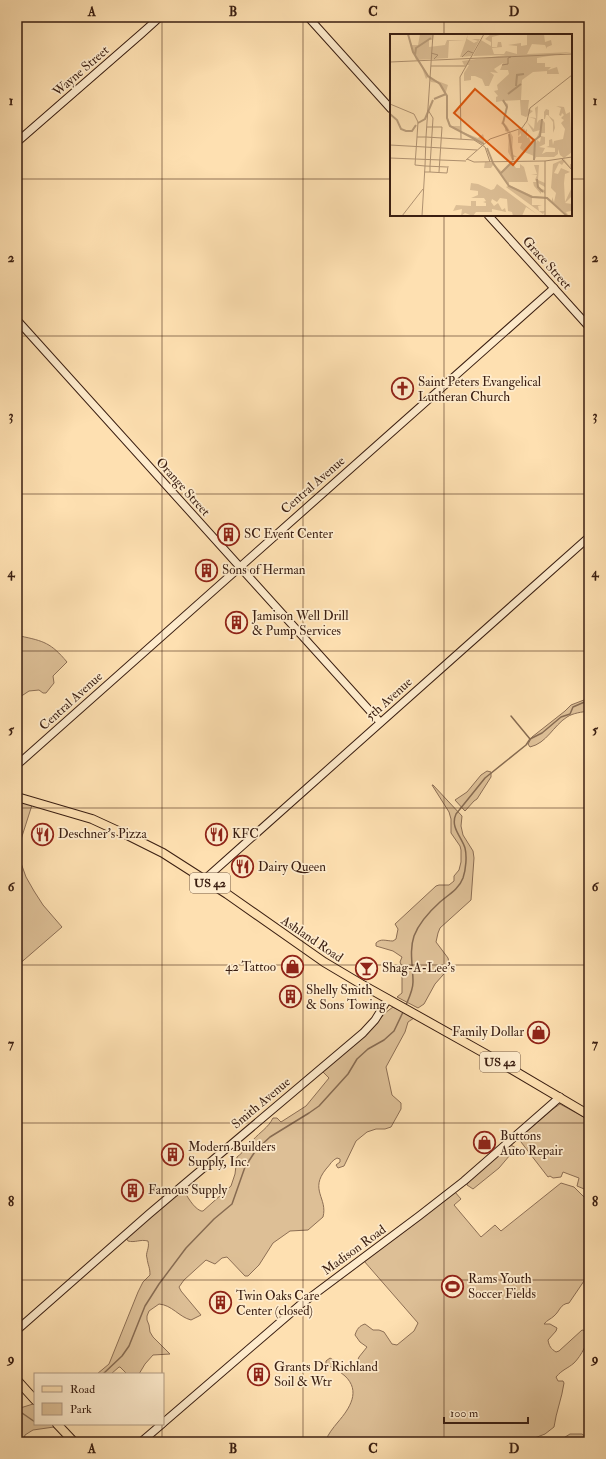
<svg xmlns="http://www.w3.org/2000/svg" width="606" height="1459" viewBox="0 0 606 1459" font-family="'IM FELL Double Pica',serif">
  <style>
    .green { fill: #ddbf96; stroke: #8c6e54 }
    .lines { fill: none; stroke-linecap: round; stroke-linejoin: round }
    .stream { stroke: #876b51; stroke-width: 1.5 }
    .secondary-casing { stroke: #3a1e11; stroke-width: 9 }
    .primary-casing { stroke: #3a1e11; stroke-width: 10 }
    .secondary { stroke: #feebcc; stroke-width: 7 }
    .primary { stroke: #fee0b1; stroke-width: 8 }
    .grid { fill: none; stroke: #3a1e11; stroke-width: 1; stroke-opacity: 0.55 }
    .labels { text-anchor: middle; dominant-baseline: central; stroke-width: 3.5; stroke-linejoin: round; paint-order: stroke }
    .shield { fill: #feebcc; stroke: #755c49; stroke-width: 1 }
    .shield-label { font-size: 12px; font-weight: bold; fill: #3a1e11 }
    .street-label { font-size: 13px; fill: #3a1e11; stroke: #feebcc }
    .poi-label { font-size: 13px; fill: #3a1e11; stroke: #feebcc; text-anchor: start }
    .inset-river { fill: none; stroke: #bb9e7b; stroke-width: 2 }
    .inset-road { fill: none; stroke: #b09271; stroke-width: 1 }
    .view { fill: #df560c; fill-opacity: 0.15; stroke: #df560c; stroke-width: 2 }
    .inset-edge { fill: none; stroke: #3a1e11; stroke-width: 2 }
    .neatline { fill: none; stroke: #3a1e11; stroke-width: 1.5 }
    .grid-label { font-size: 13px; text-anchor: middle; font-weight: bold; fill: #3a1e11 }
  </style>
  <rect width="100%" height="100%" fill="#fee0b1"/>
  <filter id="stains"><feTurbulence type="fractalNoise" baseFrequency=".005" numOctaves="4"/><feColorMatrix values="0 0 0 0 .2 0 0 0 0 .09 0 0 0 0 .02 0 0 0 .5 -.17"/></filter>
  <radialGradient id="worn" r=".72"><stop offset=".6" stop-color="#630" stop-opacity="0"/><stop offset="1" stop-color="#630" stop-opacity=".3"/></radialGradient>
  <g class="green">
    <path d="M20,636C44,641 51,643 67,662L53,676L54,683L46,693H43L39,690L29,691L17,699V637Z"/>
    <path d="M589,698V711C582,712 573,713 567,717C553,726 547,743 530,747L528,744L532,737L565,711L571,705Z"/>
    <polygon points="487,771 491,772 491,777 477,799 474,801 465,811 455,800 467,792 481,775"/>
    <path d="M432,785H433L462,816L461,826L463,835L473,851L474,858L471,900L440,928L438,933L436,942L448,958L450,967L435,984L424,1004L418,1008L397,997L402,993V967L400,962L402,957L393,951L376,946V943C381,938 386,941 393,941L396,939L398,929L395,924L436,886L439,885H449L454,881V876L459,870L461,862V850L460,846L451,833V819L449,812Z"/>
    <polygon points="17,801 32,805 17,852 26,877 34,891 43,905 62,927 17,966"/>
    <path d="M393,1007L414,1018L408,1022L405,1032L386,1067L392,1095L401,1103V1109L391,1127L385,1129H376L367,1132L356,1141L344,1166L338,1168L336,1165L340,1162V1159L337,1158C332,1160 330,1165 326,1169C309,1190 328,1198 323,1217L308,1230L290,1231L273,1243L259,1265L248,1276H245L227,1257L222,1258L215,1264L206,1260L184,1280L179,1287L181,1291L201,1315L191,1320C179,1317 172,1305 159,1304L149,1311L147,1316V1320L149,1325L150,1332L153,1337L170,1354L153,1355L145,1364L139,1374H127L120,1367H119L111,1374H97L109,1364L138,1292L143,1282L150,1275C150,1267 148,1266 147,1258C145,1253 150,1248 148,1241C140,1239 135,1243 128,1241L126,1238L182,1189C188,1196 192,1207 201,1211H203L231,1186L235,1174L237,1157C245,1151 247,1146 253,1140C260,1132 268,1128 273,1118H277L281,1122L306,1106L329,1078L322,1071L370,1030L385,1013Z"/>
    <polygon points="560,1104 589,1120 589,1191 577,1186 579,1178 563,1172 561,1177 553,1178 550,1176 548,1177 521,1142 521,1137 524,1134 553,1109"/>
    <polygon points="511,1145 516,1148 499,1168 473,1189 467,1185 467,1182"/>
    <path d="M561,1183L574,1187L589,1202V1277L584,1281L569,1303C560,1304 560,1311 554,1316C551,1319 547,1320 544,1324H550L557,1328L556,1331L548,1340C549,1346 551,1349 556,1352L559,1351L582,1330L587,1331C590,1341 581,1356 574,1363C567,1369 563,1369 556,1377L558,1381H563L564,1383C562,1398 556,1412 554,1427L545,1434L532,1439L534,1442H325C328,1434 333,1428 338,1422C350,1408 361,1391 345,1376C340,1371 332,1368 326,1364V1361L330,1358C337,1361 342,1368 350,1371L354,1369L359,1357L367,1347L360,1342L355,1335C357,1329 359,1326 365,1324L373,1330H379L384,1332L392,1344L397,1345L414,1331L418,1323L364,1261L413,1225L455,1192L461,1199L454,1205L481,1237L495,1225L501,1231Z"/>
    <polygon points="33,1404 35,1406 35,1424 52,1424 54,1427 33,1430 25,1435 23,1442 17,1442 17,1409"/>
    <polygon points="570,1434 582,1434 589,1439 589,1442 557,1442"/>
  </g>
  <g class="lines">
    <g class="stream">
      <polyline points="511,716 530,739"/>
      <path d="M406,1005C409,998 413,990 413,982C413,966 409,951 414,936C419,923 430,911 440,902C448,895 459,889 463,878C466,869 467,856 465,848C461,836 450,827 456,814L485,778L526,745L530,739L542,733L561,717L570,714L573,707L589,700"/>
      <polyline points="103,1374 122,1356 129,1346 145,1306 159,1284 186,1248 214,1219 232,1204 245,1167 256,1150 270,1137 309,1113 319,1106 348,1074 357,1059 368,1049 384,1040 394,1031 404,1010"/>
      <polyline points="17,1413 22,1413 35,1422"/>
      <polyline points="38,1424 45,1424"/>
    </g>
    <defs>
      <g id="secondary">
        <polyline points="308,17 391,109"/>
        <polyline points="17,142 141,34 160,17"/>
        <polyline points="488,215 589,327"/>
        <polyline points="17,320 380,722"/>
        <polyline points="17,765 554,288"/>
        <polyline points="205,879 589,537"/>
        <polyline points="17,1330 149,1214 363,1033 375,1020 388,999"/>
        <polyline points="163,1423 300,1305 419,1216 464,1181 560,1097"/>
        <polyline points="141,1442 162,1424"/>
      </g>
      <g id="primary">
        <polyline points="17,797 92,819 129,836 163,853 227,894 324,962 361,984 484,1053 589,1115"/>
        <polyline points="17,1380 35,1400"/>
        <polyline points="57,1424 74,1442"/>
      </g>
    </defs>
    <use href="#secondary" class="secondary-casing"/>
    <use href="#primary" class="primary-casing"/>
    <use href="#secondary" class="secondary"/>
    <use href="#primary" class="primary"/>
  </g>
  <path class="grid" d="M162,17V1374M303,17V1442M444,17V35M17,179H391M571,179H589M444,215V1442M17,336H589M17,494H589M17,651H589M17,808H589M17,965H589M17,1123H589M17,1280H589M162,1424V1442"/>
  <defs>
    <symbol id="church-ring" viewBox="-11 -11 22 22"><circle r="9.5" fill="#feebcc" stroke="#8f2418" stroke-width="1.5"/><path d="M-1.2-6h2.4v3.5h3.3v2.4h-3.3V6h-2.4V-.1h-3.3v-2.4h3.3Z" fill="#8f2418"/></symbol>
    <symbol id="building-ring" viewBox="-11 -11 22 22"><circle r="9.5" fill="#feebcc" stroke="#8f2418" stroke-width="1.5"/><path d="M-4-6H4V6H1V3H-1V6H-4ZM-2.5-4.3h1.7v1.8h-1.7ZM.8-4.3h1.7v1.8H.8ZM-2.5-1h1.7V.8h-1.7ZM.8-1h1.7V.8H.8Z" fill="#8f2418"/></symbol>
    <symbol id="restaurant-ring" viewBox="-11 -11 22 22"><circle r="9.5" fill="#feebcc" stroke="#8f2418" stroke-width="1.5"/><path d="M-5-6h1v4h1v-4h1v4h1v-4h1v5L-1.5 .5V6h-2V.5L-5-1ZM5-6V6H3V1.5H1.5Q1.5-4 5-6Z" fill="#8f2418"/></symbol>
    <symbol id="shop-ring" viewBox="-11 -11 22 22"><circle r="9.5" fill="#feebcc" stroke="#8f2418" stroke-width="1.5"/><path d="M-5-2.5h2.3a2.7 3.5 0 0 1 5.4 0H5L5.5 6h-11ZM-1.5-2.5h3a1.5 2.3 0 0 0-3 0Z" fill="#8f2418"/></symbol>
    <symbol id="bar-ring" viewBox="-11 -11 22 22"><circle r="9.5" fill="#feebcc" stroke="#8f2418" stroke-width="1.5"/><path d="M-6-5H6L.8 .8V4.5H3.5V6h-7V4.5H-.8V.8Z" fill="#8f2418"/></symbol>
    <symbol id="stadium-ring" viewBox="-11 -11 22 22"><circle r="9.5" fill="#feebcc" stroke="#8f2418" stroke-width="1.5"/><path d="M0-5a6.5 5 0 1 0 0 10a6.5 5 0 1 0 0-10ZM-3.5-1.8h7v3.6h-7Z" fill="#8f2418"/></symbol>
  </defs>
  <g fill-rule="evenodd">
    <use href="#church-ring" x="390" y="376" width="25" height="25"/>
    <use href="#building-ring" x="216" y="522" width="25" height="25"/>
    <use href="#building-ring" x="194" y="558" width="25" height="25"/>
    <use href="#building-ring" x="224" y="610" width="25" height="25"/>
    <use href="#restaurant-ring" x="30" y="822" width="25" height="25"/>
    <use href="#restaurant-ring" x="204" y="822" width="25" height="25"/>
    <use href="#restaurant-ring" x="230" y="854" width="25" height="25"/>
    <use href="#shop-ring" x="280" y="954" width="25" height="25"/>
    <use href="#bar-ring" x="354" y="956" width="25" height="25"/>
    <use href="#building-ring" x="278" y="984" width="25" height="25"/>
    <use href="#shop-ring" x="526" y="1020" width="25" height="25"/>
    <use href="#shop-ring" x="472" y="1130" width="25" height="25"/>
    <use href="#building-ring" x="160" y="1142" width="25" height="25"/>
    <use href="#building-ring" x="120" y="1178" width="25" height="25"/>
    <use href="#stadium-ring" x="440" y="1274" width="25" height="25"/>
    <use href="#building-ring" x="208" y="1290" width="25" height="25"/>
    <use href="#building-ring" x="246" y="1362" width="25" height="25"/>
  </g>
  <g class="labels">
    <g class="shield">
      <rect x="190" y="873" width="40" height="20" rx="3"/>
      <rect x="480" y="1052" width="40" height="20" rx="3"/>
    </g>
    <g class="shield-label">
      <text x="210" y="883">US 42</text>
      <text x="500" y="1062">US 42</text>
    </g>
    <g class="street-label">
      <text transform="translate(81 71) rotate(-41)">Wayne Street</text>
      <text transform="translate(547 263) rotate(48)">Grace Street</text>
      <text transform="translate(313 485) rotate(-41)">Central Avenue</text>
      <text transform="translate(183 487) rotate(48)">Orange Street</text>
      <text transform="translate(389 699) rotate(-42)">5th Avenue</text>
      <text transform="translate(71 701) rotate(-42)">Central Avenue</text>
      <text transform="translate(312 939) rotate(34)">Ashland Road</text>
      <text transform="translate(261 1103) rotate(-40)">Smith Avenue</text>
      <text transform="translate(354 1250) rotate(-36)">Madison Road</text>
    </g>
    <g class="poi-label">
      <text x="418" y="382">Saint Peters Evangelical<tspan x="418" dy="15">Lutheran Church</tspan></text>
      <text x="244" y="534">SC Event Center</text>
      <text x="222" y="570">Sons of Herman</text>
      <text x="252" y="616">Jamison Well Drill<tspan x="252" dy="15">&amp; Pump Services</tspan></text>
      <text x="58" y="834">Deschner's Pizza</text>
      <text x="232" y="834">KFC</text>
      <text x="258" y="867">Dairy Queen</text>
      <text x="276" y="967" text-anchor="end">42 Tattoo</text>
      <text x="382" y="968">Shag-A-Lee's</text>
      <text x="306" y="990">Shelly Smith<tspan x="306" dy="15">&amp; Sons Towing</tspan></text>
      <text x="524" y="1032" text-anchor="end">Family Dollar</text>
      <text x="500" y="1136">Buttons<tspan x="500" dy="15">Auto Repair</tspan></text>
      <text x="188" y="1147">Modern Builders<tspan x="188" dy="15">Supply, Inc.</tspan></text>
      <text x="148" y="1190">Famous Supply</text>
      <text x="468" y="1279">Rams Youth<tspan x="468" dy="15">Soccer Fields</tspan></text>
      <text x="236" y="1296">Twin Oaks Care<tspan x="236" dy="15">Center (closed)</tspan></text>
      <text x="274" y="1367">Grants Dr Richland<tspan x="274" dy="15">Soil &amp; Wtr</tspan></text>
    </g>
  </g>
  <g transform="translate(390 34)">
    <rect width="182" height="182" fill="#fee0b1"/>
    <path d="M17,0L22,11H28L30,0H44L43,6H39V13L55,11L57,6H75L59,7L58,24L26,26ZM78,0L77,5L84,9L88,7L82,5H90L81,22L70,23ZM101,0H114L102,3V13H107L108,8H111L112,13L102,14L104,20H114L116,17L127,20V12L118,11L131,9V12L137,11V0H154L155,8L161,6L162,11L157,13V15L155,11L142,10L137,20L182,18L147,24V29H155V33H161L158,36L167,33L169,40H157V37L143,38L132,46L131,66H139L138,75L143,77L136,83L131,81L130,66L113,67L118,70V73L112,67L106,68V63L108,62L104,57L108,56L107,51L119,40L118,36H110L113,29L104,35L108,39L100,38L104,41L99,52H95L92,45L85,42H81V46L74,47V39L79,31H74L72,27L116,21L83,22L91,6L101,12V8L95,5ZM30,28L40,44L58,51L55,61L48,49L41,48L38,43L36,45ZM57,60L58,62V84L61,92H70V97L88,104L93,100L95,107L93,109L59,92L57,84ZM148,72L147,89L149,86L154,85V73V78L156,75L159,76V82L164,86L165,94L163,99V88L158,81H156L155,85H152L155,89V99H151V102L155,103V110L149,113L155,114L152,120L156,118H165V114L156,113L159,112V106L162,105L163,111L164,107L173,105L175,95L171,89L174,86L171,84L174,81L172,79L171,82L169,81L171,74L166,72L174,73L176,80L180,78L182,118L174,124L170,121L168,115V120L164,123H146L144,127V122L134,118L130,114L132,109H128V103L131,102V99L128,102V96L132,94L135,95L134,98L137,95V104L139,103L141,109L145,104L146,109L147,106L150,108L151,103L146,105L150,96L143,98L137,88L144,95L145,85L139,83L146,84L145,74ZM112,87L117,92L123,103L122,120L127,123H123V127L118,118L119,99L115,97V91L111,90ZM174,125L180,133V130H182L181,135L174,128L172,131L169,129L164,139L168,140L171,134L180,138L175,140L174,149L175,168L182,153V162L175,169L182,170L181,177L176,178L179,182L157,164H142V171H152L148,172L149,177H155L153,180L116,153L118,152L114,144L103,131L101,134H94L95,128L103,129L112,138L122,128L126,134H130V130L134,133L138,148H119V151L143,162L157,163L162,167V163L164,168L166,159L161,154L163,130ZM144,131H149L148,146L155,149V153L148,149V154L155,156V160L151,156V160L144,152L143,148H147L145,146L147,141L141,140H147ZM81,149L88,150L101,156L104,155L107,150L147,180L136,173L132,182H123L122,178L118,177L117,165L110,164L107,168L102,165L101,168L104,172L108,169L112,176L115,174L116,178L102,175V178H86L83,182L75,179L71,182L72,175L63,177L66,171L81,172V167H86V172H96V169L93,168L96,167L94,164H81L88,161V157L80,156Z" fill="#ddbf96"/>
    <path class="inset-river" d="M18,0L23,18L38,42L50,50L57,62V84L60,92L94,110M25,21L26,14L41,4M126,52L127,41L134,40M118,60L131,50M44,65L56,60M113,66L117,73L113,89L118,97M0,80L7,86L11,95L16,97H22L26,91M28,89L35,85L43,66M119,100L123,126M97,114L103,129L119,152L142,163L157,164L177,182M144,126L145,106L150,102L152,85M111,139L122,128M147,145L148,153L153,158"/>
    <path class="inset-road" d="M41,19L48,21L44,25M72,23L78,17L83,19M0,28L182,20M112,31L118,30V24L121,23M41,32H76M0,70L24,80L28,88L27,103M37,93H52L49,138M71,105L70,43L94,0M0,111L87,116M0,124L76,127M77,125L84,128L155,127L182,123M172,125L182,136M76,126L100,105L132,94L137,87L140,74L182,41M57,133L35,132L36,103L84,106L95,113L100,128M34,138H40V132L43,84L38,76M40,138L57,139L58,132M12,182L33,155M32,182L35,132L25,131L27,103H36L43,0M155,182V127"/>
    <path class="view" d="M85,55L144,106L123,131L64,79Z"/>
    <rect width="182" height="182" class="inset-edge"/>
  </g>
  <rect width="606" height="1459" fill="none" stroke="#fee0b1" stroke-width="44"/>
  <rect x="34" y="1373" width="130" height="52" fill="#feebcc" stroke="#b09981"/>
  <rect x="42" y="1386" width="20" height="6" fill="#fee0b1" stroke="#b09981"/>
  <text x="70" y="1393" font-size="12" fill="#3a1e11">Road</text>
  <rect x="42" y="1403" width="20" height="12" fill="#ddbf96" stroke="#b09981"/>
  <text x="70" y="1413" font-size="12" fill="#3a1e11">Park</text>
  <path d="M444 1417v6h84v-6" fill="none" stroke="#3a1e11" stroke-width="2"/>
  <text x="450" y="1417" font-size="12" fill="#3a1e11" stroke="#feebcc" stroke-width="3" paint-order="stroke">100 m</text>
  <rect x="22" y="22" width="562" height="1415" class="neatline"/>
  <g class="grid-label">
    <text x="92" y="16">A</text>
    <text x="233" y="16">B</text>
    <text x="373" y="16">C</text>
    <text x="514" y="16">D</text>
    <text x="11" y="105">1</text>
    <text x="595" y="105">1</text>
    <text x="11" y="262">2</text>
    <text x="595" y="262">2</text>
    <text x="11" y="420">3</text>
    <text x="595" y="420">3</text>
    <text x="11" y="577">4</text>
    <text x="595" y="577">4</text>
    <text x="11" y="734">5</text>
    <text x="595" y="734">5</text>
    <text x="11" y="891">6</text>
    <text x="595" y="891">6</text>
    <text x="11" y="1048">7</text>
    <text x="595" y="1048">7</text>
    <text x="11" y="1206">8</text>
    <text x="595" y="1206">8</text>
    <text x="11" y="1363">9</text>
    <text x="595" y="1363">9</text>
    <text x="92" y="1453">A</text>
    <text x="233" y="1453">B</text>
    <text x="373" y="1453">C</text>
    <text x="514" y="1453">D</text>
  </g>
  <rect width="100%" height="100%" filter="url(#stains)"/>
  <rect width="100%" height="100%" fill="url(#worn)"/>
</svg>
